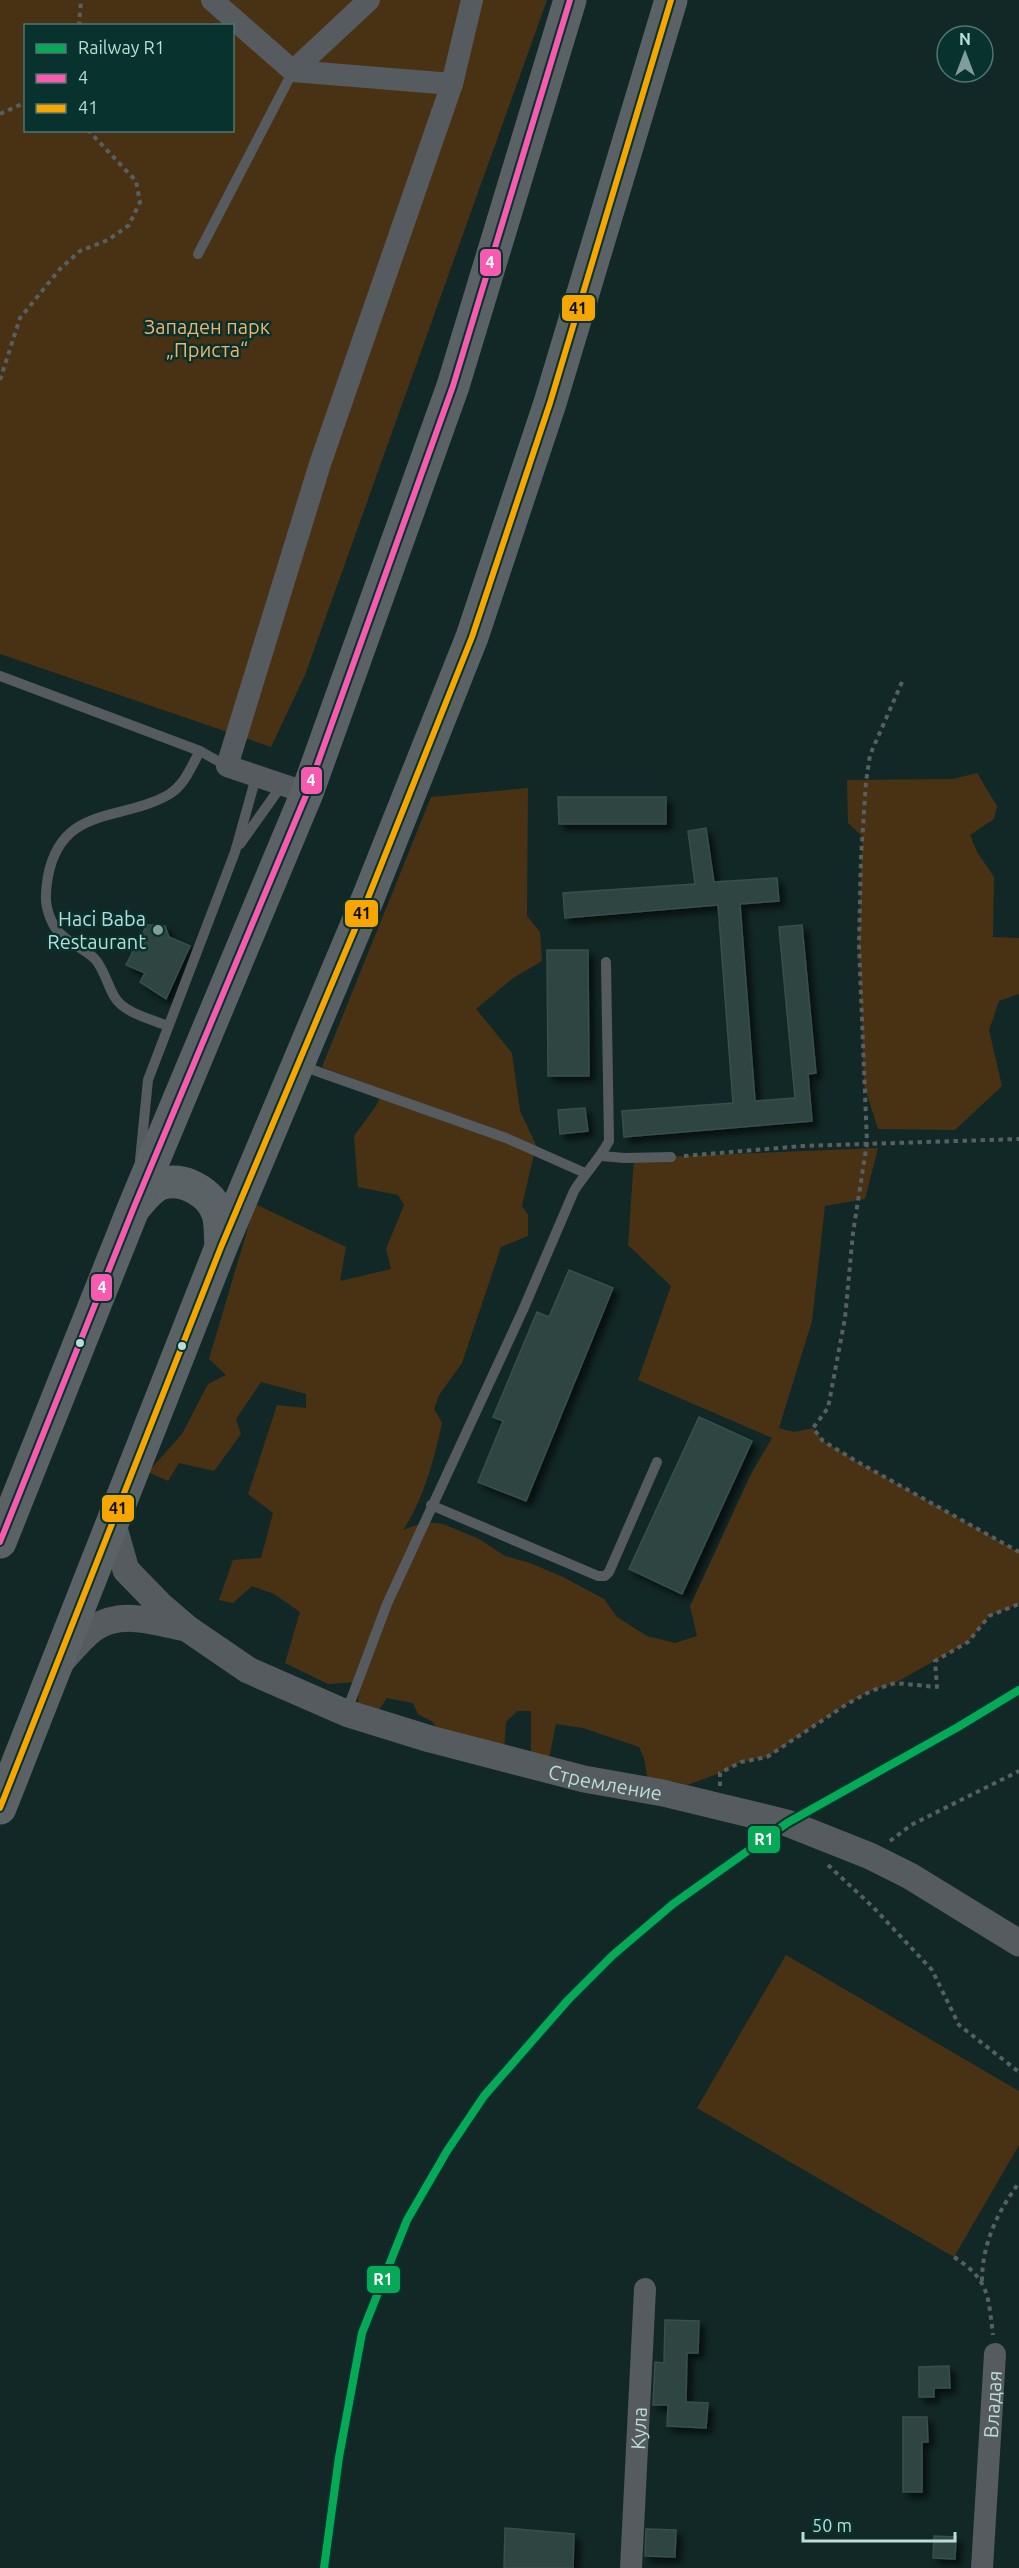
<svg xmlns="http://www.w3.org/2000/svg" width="1019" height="2568" viewBox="0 0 1019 2568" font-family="Ubuntu,sans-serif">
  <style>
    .green { fill: #493214; fill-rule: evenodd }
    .building { fill: #2e4442; stroke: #37504d; stroke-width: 1.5; filter: url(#shadow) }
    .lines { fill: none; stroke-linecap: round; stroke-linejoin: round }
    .path { stroke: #575f62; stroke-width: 4; stroke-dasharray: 4.5 4.5; stroke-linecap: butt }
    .service { stroke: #555b5f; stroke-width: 10 }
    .minor { stroke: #555b5f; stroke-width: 22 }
    .tertiary { stroke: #555b5f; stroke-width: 27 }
    .trunk { stroke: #5a6266; stroke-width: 33 }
    .bus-1-casing { stroke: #08322e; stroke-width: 10 }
    .bus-2-casing { stroke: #08322e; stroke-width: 10 }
    .bus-1 { stroke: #f75aaf; stroke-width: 6 }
    .bus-2 { stroke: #f7a600; stroke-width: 6 }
    .rail-1-casing { stroke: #08322e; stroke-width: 12 }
    .rail-1 { stroke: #06aa56; stroke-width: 8 }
    .poi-dot { fill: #7f9e9a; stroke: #08322e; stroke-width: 2 }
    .bus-dot { fill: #baddd8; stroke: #08322e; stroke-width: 2 }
    .labels { text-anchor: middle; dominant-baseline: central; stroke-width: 5; stroke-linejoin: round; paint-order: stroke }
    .park-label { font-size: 20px; fill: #f5b06a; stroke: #08322e }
    .poi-label { font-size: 20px; fill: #baddd8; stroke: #08322e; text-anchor: end }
    .street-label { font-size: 20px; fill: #baddd8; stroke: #08322e }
    .line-badge { stroke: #08322e; stroke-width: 2 }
    .badge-label { font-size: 16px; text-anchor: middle; font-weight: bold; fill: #fff }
    .pale-badge-label { font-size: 16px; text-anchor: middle; font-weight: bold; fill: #111 }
  </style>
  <defs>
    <filter id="shadow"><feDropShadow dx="5.5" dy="5.5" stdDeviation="3" flood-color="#0009"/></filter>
  </defs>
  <rect width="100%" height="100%" fill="#122826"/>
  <g class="green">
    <path d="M0,0H547L305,675L271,747L0,654ZM26,26H232V130H26Z"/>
    <polygon points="977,773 997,806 994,819 970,835 977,852 994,877 993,937 1019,938 1019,994 999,1001 989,1030 1002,1086 955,1130 878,1129 864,1085 859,945 862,836 848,823 847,780 953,779"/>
    <path d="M528,788L527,916L540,932L542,961L513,978L476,1009L512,1053L520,1111L536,1145L522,1206L528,1215V1236L501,1247L462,1363L439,1395L434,1409L442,1423C434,1459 424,1499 403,1530L425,1522L443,1524L479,1539L505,1556L530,1563L563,1577L604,1599L617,1617L647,1636L675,1643L697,1636L690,1606L751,1474L772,1438L638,1380L671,1286L628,1245L634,1158L878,1148L865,1199L825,1206L812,1321L779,1428L794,1432L813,1428L823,1441L856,1461L1019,1552V1604L989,1616L968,1642L895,1683L871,1691L847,1704L767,1757L741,1762L720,1773L687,1785L672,1781L663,1793L649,1787L644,1758L639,1747L583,1728L556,1724L549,1758L531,1754V1711H517L506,1722L504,1751L440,1736L433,1722L418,1714L413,1703L387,1698L378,1711L358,1704L359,1682L328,1684L285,1663L300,1612L274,1594L252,1586L233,1603L219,1600L233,1560L261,1558L273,1513L248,1494L277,1405L306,1408V1394L261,1382L236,1419L241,1434L214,1471L179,1463L168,1481L148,1472L182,1434L208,1384L226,1375L209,1359L255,1204L346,1247L340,1281L391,1269L386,1249L404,1205L398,1195L358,1187L354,1136L376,1106L384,1090L322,1067L431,797Z"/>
    <polygon points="786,1955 1019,2091 1019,2145 954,2257 697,2108"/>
  </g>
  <g class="building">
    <polygon points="558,797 666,797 666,824 559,824"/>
    <polygon points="706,828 714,882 777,878 779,901 740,904 755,1101 795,1098 779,927 802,925 816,1073 808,1074 812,1121 624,1137 622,1111 733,1103 718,905 565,918 563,893 695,884 688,831"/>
    <polygon points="147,925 165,926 169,937 190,946 166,999 140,982 145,973 126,965"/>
    <polygon points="547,950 588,950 589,1076 548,1076"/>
    <polygon points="585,1108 588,1131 560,1134 558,1110"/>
    <polygon points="569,1270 613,1288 526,1501 478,1482 503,1421 493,1417 537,1312 549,1317"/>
    <polygon points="699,1417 752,1441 682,1594 629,1569"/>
    <polygon points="665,2320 699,2321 698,2353 687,2353 686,2402 708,2403 706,2428 667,2426 668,2405 653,2405 655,2362 664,2363"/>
    <polygon points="949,2366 950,2388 934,2388 934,2397 919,2397 919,2367"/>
    <polygon points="903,2417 927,2417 928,2442 922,2442 922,2492 903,2492"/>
    <polygon points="505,2528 574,2534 573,2568 504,2568"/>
    <polygon points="646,2529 676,2530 675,2557 645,2556"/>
    <polygon points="934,2536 956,2537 955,2559 933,2558"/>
  </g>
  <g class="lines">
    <g class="path">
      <polyline points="79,26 81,0"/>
      <polyline points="0,114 26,102"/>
      <polyline points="0,380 20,318 60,269 80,251 108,240 129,225 140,202 136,181 88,130"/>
      <polyline points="902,682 870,755 866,782 861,857 859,945 867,1143 853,1233 845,1318 828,1408 813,1428 823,1441 856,1461 1019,1552"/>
      <polyline points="684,1156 802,1146 1019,1139"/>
      <polyline points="720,1786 720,1773 741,1762 767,1757 847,1704 871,1691 895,1683 937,1687 935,1661 968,1642 989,1616 1019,1604"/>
      <polyline points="890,1841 911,1825 1019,1771"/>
      <polyline points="828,1865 874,1908 932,1970 959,2025 1019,2072"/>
      <path d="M954,2257C990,2280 988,2297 993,2335"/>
      <path d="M982,2281C982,2245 997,2212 1019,2183"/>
    </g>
    <g class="service">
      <polyline points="198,254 293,71"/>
      <polyline points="0,676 200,751 227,766"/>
      <polyline points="240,844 282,785"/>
      <path d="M168,1026C151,1019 123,1013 114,996C107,984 104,969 95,959C83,947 61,940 53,924C44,906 45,895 48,876C62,805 120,822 168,795C184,786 191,767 200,751"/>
      <polyline points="302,1066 506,1138 585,1173"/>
      <polyline points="601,1156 625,1158 671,1157"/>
      <polyline points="140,1160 148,1080 235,852 256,777"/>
      <polyline points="431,1505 598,1576 605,1576 609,1572 657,1462"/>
      <path d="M346,1713L387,1604L523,1310L574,1191C585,1173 599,1160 609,1141L606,962"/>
    </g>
    <g class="minor">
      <polyline points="212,0 293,71 452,84"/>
      <polyline points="293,71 369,0"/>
      <polyline points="307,793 227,766 320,464 452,84 472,0"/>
      <path id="s1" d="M631,2568L645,2289"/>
      <path id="s2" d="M982,2568L995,2354"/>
    </g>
    <g class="tertiary">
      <path id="s3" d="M112,1521L126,1570L160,1605L188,1629L248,1670L346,1713L430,1739L584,1779L663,1793L787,1823L870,1856L910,1876L1019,1943"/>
      <path d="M60,1663C70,1652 81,1638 93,1629C119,1610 154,1621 181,1627"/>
    </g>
    <g class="trunk">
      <path d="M135,1207C142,1199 150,1188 160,1184C182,1176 211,1192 218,1214C221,1224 220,1237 221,1247"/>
      <polyline points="0,1542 134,1207 307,793 453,386 570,0"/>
      <polyline points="0,1808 221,1247 368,898 472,637 550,403 671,0"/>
    </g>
    <defs>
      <polyline id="bus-1" points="0,1542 134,1207 307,793 453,386 570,0"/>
      <polyline id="bus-2" points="0,1808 221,1247 368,898 472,637 550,403 671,0"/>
    </defs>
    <use href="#bus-1" class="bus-1-casing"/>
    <use href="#bus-2" class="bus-2-casing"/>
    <use href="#bus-1" class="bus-1"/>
    <use href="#bus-2" class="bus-2"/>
    <defs>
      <polyline id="rail-1" points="324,2568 339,2457 362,2333 407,2220 447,2151 484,2096 568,2000 613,1955 673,1904 787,1823 958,1727 1019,1690"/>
    </defs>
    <use href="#rail-1" class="rail-1-casing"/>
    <use href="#rail-1" class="rail-1"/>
  </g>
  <circle class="poi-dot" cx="158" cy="930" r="6"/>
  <g class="bus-dot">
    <circle cx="80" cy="1343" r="5"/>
    <circle cx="182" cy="1346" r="5"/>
  </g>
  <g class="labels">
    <g class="park-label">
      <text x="207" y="326">Западен парк<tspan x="207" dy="23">„Приста“</tspan></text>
    </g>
    <g class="poi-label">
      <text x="146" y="918">Haci Baba<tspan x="146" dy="23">Restaurant</tspan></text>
    </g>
    <g class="street-label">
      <text stroke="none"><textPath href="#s3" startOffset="585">Стремление</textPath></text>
      <text stroke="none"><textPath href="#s2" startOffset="164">Владая</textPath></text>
      <text stroke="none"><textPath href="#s1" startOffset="140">Кула</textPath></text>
    </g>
  </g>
  <g class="line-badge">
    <rect x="479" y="248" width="23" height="29" rx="6" fill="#f75aaf"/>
    <rect x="561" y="294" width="35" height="28" rx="6" fill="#f7a600"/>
    <rect x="300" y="766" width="23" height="29" rx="6" fill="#f75aaf"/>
    <rect x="344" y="899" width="35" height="29" rx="6" fill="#f7a600"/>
    <rect x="90" y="1273" width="23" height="29" rx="6" fill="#f75aaf"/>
    <rect x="101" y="1494" width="34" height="29" rx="6" fill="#f7a600"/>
    <rect x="747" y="1825" width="34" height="29" rx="6" fill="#06aa56"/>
    <rect x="366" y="2265" width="35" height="29" rx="6" fill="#06aa56"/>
  </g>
  <g class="badge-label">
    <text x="490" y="268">4</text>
    <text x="311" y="786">4</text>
    <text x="102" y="1293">4</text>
    <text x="764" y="1845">R1</text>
    <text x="383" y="2285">R1</text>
  </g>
  <g class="pale-badge-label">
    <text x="578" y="314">41</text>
    <text x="362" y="919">41</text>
    <text x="118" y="1514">41</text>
  </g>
  <rect x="24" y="24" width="210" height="108" fill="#08322e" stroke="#4f7672" stroke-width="1.5"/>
  <rect x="36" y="44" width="30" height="9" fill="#06aa56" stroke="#4f7672" stroke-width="1.5"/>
  <text x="78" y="54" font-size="18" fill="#baddd8">Railway R1</text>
  <rect x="36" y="74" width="30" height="9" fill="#f75aaf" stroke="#4f7672" stroke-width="1.5"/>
  <text x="78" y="84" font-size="18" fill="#baddd8">4</text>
  <rect x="36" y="104" width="30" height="9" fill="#f7a600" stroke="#4f7672" stroke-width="1.5"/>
  <text x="78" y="114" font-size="18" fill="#baddd8">41</text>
  <g transform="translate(965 54)"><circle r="28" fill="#08322e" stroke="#4f7672" stroke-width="1.5"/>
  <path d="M0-4.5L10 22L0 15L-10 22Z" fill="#7f9e9a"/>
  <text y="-9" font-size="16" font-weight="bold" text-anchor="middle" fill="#baddd8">N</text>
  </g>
  <path d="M803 2532v9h152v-9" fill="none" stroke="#baddd8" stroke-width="3"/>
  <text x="812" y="2532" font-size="18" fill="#baddd8" stroke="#08322e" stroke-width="4.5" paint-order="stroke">50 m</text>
</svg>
